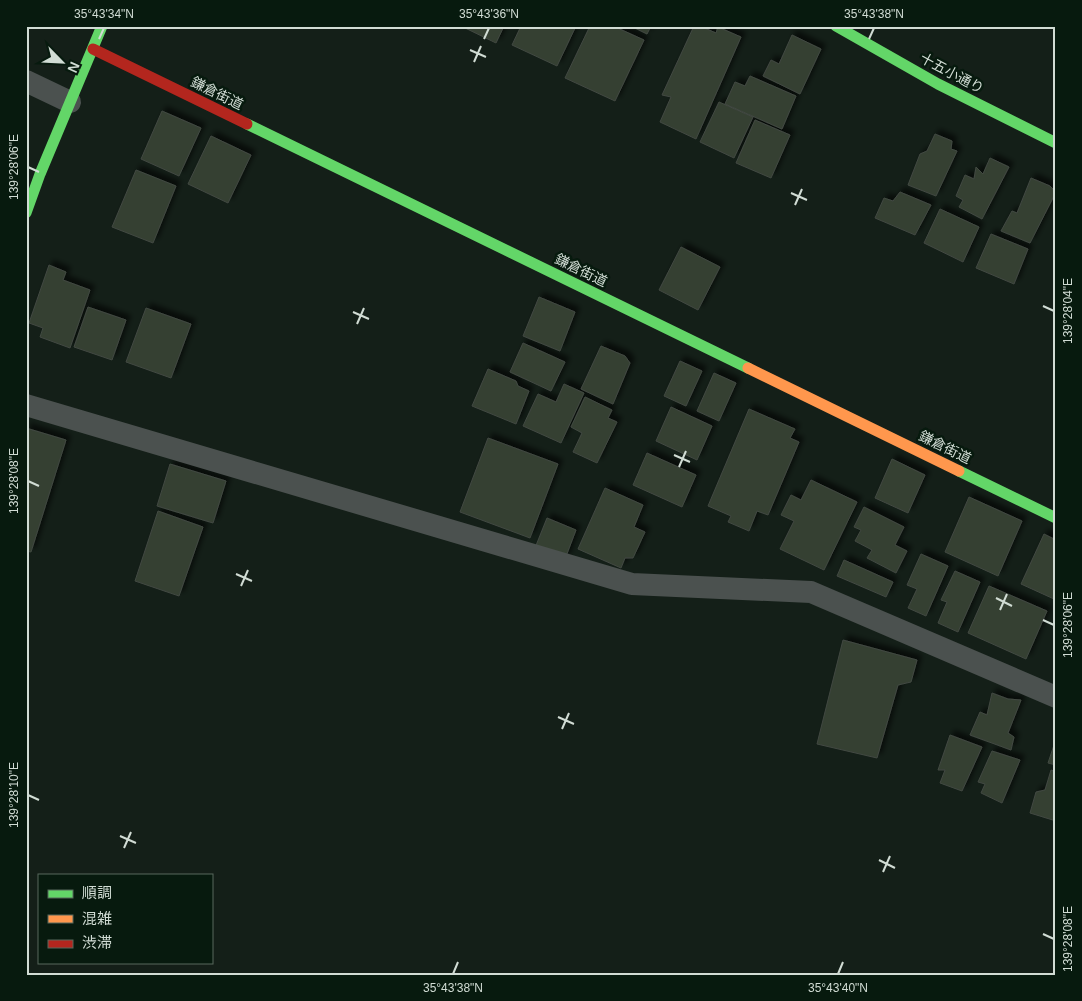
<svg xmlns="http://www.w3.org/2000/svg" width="1082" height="1001" viewBox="0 0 1082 1001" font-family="Arial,'Noto Sans JP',sans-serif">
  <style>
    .building { fill: #353f33; stroke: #424942; filter: url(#shadow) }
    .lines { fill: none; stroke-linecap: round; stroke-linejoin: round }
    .lane { stroke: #4b514f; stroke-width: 22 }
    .fast { stroke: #63d668; stroke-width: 11 }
    .slow { stroke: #ff974d; stroke-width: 11 }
    .jam { stroke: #b3261e; stroke-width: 11 }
    .ticks { fill: none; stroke: #d1dcd4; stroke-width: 2 }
    .labels { text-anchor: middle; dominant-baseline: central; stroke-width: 5; stroke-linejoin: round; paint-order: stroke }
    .street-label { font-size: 14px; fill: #d1dcd4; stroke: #071a0e }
    .neatline { fill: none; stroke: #d1dcd4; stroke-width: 2 }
    .ticks-label { font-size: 12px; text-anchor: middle; fill: #d1dcd4 }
  </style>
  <defs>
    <filter id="shadow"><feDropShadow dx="4.5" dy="-4.5" stdDeviation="2.5" flood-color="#0009"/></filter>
  </defs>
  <rect width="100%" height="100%" fill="#141f18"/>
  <g class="building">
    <polygon points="461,26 504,26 496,43"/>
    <polygon points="521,26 576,26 557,66 512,45"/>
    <polygon points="590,26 613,26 644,40 615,101 565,78"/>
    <polygon points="631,26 651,26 647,34"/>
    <polygon points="694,26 700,26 716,33 718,27 741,37 696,139 660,122 671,97 662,95"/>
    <polygon points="792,35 821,49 800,94 763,76 771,60 779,64"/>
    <polygon points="750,76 796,96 782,129 725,104 735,82 745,86"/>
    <polygon points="719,102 753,117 734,158 700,142"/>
    <polygon points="162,111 201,128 179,176 141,159"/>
    <polygon points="755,120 790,135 771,178 736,163"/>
    <polygon points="935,134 952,141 951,149 957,151 936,196 908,185 920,154 927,151"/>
    <polygon points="211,136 251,155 228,203 188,184"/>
    <polygon points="990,158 1009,167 982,219 959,207 963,200 956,196 965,175 974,179 976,167 983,174"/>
    <polygon points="136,170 176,186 153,243 112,227"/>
    <polygon points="1031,178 1050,186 1056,192 1030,243 1001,231 1012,211 1017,213"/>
    <polygon points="900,192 931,205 915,235 875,218 884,198 893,201"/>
    <polygon points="940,209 979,227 963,262 924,243"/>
    <polygon points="991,234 1028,249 1014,284 976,268"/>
    <polygon points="681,247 720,267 698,310 659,290"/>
    <polygon points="49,265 66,272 63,280 90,290 70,348 40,337 43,328 29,323"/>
    <polygon points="539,297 575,312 560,351 523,336"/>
    <polygon points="88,307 126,320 112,360 74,347"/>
    <polygon points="146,308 191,324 171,378 126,362"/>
    <polygon points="523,343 565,362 551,391 510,372"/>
    <polygon points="601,346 625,356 630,363 613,404 581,389"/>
    <polygon points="680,361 702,371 686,406 664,396"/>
    <polygon points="488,369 516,381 518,386 529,391 516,424 472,406"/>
    <polygon points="714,373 736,383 719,421 697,411"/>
    <polygon points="564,384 584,393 561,443 523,426 538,394 556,402"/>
    <polygon points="585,397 612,410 608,418 617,422 597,463 573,452 582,433 571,427"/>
    <polygon points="671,407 712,426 697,460 656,441"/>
    <polygon points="749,409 795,429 790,438 799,442 768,515 757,511 749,531 728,522 731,516 708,506"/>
    <polygon points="26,428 66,440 31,552 26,551"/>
    <polygon points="488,438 558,464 530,538 460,512"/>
    <polygon points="647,453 696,475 682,507 633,485"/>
    <polygon points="892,459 925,475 908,513 875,498"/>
    <polygon points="170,464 226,481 213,523 157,506"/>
    <polygon points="811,480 857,502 824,570 780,549 794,521 781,515 791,495 801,500"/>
    <polygon points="605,488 643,505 634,527 645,532 633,558 625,558 621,568 578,549"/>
    <polygon points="969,497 1022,521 998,576 945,552"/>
    <polygon points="864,507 904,527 895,545 907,551 896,573 867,558 872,550 855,541 861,530 854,527"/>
    <polygon points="158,511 203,527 179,596 135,581"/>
    <polygon points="547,518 576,530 565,559 535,548"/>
    <polygon points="1044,534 1056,540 1056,594 1054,599 1021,584"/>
    <polygon points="921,554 948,566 926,616 908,608 917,589 907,585"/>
    <polygon points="844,560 893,582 886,597 837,576"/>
    <polygon points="955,571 980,582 958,632 938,623 947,602 941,600"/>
    <polygon points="989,586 1047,611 1026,659 968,633"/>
    <polygon points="843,640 917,660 911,682 898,685 877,758 817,744"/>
    <polygon points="992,693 1008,699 1021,700 1008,733 1014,737 1011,750 970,735 980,712 987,715"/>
    <polygon points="950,735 982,747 962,791 940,783 945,770 938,770"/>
    <polygon points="1056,739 1056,765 1048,763"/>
    <polygon points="992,751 1020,760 1002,803 981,793 985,784 978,782"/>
    <polygon points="1051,770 1056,772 1056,821 1030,813 1036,792 1045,790"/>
  </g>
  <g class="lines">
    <g class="lane">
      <polyline points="26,81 70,102"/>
      <polyline points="26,405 632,584 811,592 1056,697"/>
    </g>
    <g class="fast">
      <polyline points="836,26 938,84 1056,143"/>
      <polyline points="247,124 748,368"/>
      <polyline points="26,213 40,174 102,26"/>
      <polyline points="959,471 1056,518"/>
    </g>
    <polyline class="slow" points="748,368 959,471"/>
    <polyline class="jam" points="93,49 247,124"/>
  </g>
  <path class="ticks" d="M99,39L104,28M484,39L489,28M869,39L874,28M470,50L486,57M474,62L481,46M28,167L39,172M791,193L807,200M795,205L802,189M1043,306L1054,311M353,312L369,319M357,324L364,308M674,455L690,462M679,467L686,451M28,481L39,486M236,574L252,581M241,586L248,570M996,598L1012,606M1000,610L1007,594M1043,620L1054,625M558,717L574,724M562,729L569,713M28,795L39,800M120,836L136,843M124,848L131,832M879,860L895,868M883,872L890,856M1043,934L1054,939M453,974L458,962M838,974L843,962"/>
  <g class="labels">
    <g class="street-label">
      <text transform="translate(952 73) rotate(28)">十五小通り</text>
      <text transform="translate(217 93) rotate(26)">鎌倉街道</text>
      <text transform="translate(581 270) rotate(26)">鎌倉街道</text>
      <text transform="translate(945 447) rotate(26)">鎌倉街道</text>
    </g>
  </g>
  <rect width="1082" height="1001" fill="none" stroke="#071a0e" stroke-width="55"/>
  <rect x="38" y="874" width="175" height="90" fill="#071a0e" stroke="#58685d"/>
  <rect x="48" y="890" width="25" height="8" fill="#63d668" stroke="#58685d"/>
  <text x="82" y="898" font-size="15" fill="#d1dcd4">順調</text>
  <rect x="48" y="915" width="25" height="8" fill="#ff974d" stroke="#58685d"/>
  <text x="82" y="924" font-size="15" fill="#d1dcd4">混雑</text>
  <rect x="48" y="940" width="25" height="8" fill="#b3261e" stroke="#58685d"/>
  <text x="82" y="948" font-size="15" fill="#d1dcd4">渋滞</text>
  <g transform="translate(62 62) rotate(114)" stroke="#071a0e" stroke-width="4" paint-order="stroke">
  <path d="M0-4L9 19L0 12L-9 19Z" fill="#d1dcd4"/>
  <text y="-8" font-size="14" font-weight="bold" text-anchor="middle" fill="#d1dcd4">N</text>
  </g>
  <rect x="28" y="28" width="1026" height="946" class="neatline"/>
  <g class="ticks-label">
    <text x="104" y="18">35°43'34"N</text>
    <text x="489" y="18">35°43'36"N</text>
    <text x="874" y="18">35°43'38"N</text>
    <text transform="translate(14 167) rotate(-90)" y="4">139°28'06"E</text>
    <text transform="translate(1068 311) rotate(-90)" y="4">139°28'04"E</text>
    <text transform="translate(14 481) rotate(-90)" y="4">139°28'08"E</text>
    <text transform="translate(1068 625) rotate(-90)" y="4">139°28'06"E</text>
    <text transform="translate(14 795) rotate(-90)" y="4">139°28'10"E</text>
    <text transform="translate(1068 939) rotate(-90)" y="4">139°28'08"E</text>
    <text x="453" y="992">35°43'38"N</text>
    <text x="838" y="992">35°43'40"N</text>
  </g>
</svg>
